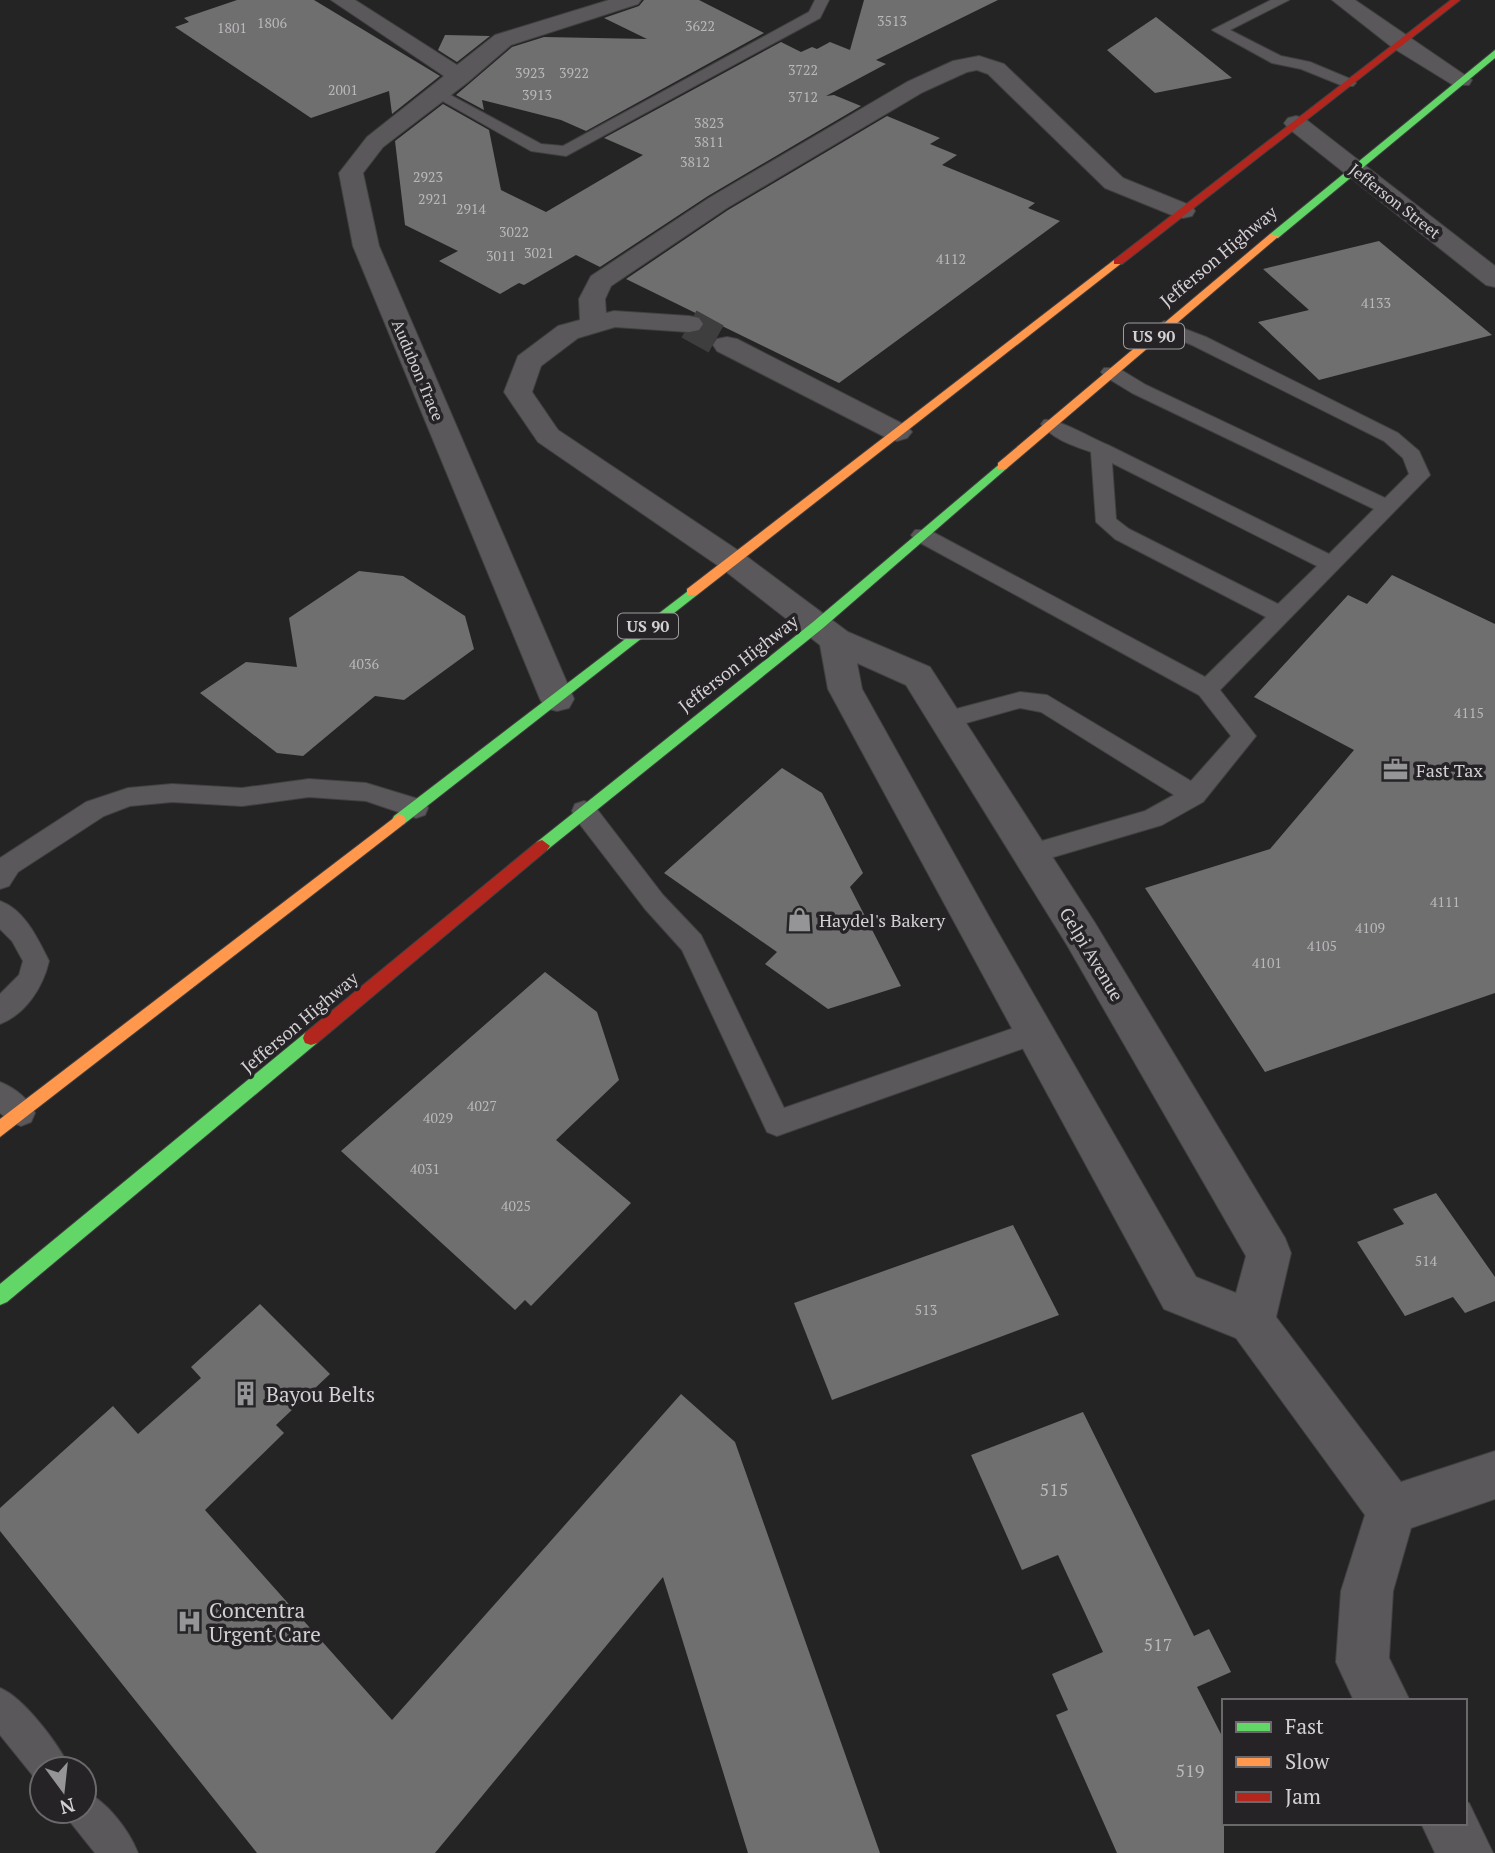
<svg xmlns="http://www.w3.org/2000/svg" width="1495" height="1853" viewBox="0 0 1495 1853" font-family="'PT Serif',serif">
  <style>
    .building { fill: #706f70 }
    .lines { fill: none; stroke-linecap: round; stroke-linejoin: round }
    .street-tunnel { stroke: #3f3e3f; stroke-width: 31; stroke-dasharray: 31 15; stroke-linecap: butt }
    .lane-casing { stroke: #414041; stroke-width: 2 }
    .street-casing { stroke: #414041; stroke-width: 2 }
    .fast-casing { stroke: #414041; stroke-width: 2 }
    .slow-casing { stroke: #414041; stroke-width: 2 }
    .jam-casing { stroke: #414041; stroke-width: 2 }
    .lane { fill: #5a585a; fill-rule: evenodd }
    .street { fill: #5a585a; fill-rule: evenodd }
    .fast { fill: #63d668; fill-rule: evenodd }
    .slow { fill: #ff974d; fill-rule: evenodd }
    .jam { fill: #b3261e; fill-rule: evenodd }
    .labels { text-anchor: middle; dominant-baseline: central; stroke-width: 7; stroke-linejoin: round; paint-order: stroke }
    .number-label { font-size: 14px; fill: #bab8ba }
    .far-street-label { font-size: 16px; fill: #d2d0d3; stroke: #262326 }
    .shield { fill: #262326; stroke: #9e9c9f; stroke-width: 2 }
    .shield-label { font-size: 16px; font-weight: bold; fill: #d2d0d3 }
    .street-label { font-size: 18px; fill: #d2d0d3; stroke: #262326 }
    .poi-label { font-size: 18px; fill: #d2d0d3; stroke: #262326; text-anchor: start }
    .near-number-label { font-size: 18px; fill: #bab8ba }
    .near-poi-label { font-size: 21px; fill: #d2d0d3; stroke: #262326; text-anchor: start }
  </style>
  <rect width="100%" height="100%" fill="#252425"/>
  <g class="building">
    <polygon points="237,0 314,0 440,76 392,114 389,91 311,118 175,27 189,22 184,18"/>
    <polygon points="644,0 699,0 764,33 586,131 561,120 482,100 484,110 456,95 512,47 544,37 647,39 604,18 639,6"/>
    <polygon points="864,0 998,0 876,60 886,64 826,96 834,95 861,106 708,196 600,267 576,255 524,285 519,283 500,294 439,261 458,251 405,225 395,141 443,104 489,130 501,190 546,212 643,155 604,138 781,42 801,52 812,47 817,49 830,42 850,50"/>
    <polygon points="1156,17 1232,78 1155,93 1107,50"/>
    <polygon points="445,35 490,36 457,62 438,50"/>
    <polygon points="887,116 940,138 930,144 957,155 942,165 1035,203 1028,208 1060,221 839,383 626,279 728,210"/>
    <polygon points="1379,241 1492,335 1319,380 1258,322 1309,310 1263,269"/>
    <polygon points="359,571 403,576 465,616 474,649 404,700 375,696 303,756 277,753 200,693 246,662 297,667 289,618"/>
    <polygon points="1392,575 1495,624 1495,993 1265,1072 1145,888 1270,849 1354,750 1254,697 1348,595 1367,604"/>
    <polygon points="782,768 822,793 863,873 850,887 901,986 828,1009 765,964 777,952 664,873"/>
    <polygon points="545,972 597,1012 619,1080 556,1140 631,1203 531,1306 525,1300 515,1310 341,1151"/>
    <polygon points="1436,1193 1495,1277 1495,1301 1465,1313 1453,1297 1405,1316 1357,1242 1404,1224 1393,1209"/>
    <polygon points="1013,1225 1059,1315 832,1400 794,1303"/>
    <polygon points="260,1304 330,1374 276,1425 284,1433 205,1510 392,1720 681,1394 735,1442 880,1853 748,1853 663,1577 435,1853 257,1853 0,1531 0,1508 113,1406 138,1434 201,1378 191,1367"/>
    <polygon points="1083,1412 1194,1636 1209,1629 1231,1672 1197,1687 1224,1740 1224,1853 1117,1853 1056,1715 1068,1710 1052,1674 1103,1652 1058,1555 1022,1570 971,1455"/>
  </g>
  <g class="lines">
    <polyline class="street-tunnel" points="689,324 727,345"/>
    <defs>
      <g id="lane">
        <polygon points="815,0 829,0 820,18 566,156 531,151 430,94 433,91 443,91 541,144 563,146 809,12"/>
        <polygon points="1271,0 1289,0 1230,30 1281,56 1310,62 1353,80 1356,83 1353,86 1343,86 1301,69 1272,63 1212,30"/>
        <path d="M1164,321L1206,337L1398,433L1419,451L1430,475L1220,690L1256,736L1203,802L1162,825L1030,864L1021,861L1017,854L1021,847L1145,811L1174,795L1041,712L1020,708L945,729L937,726L933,720L937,714L1020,692L1047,695L1191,781L1231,736L1199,695L915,540L911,535L915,530H929L1205,677L1266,617L1115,539L1096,522L1091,452C1074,446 1052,439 1041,424L1044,420C1056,417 1093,439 1108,445L1329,554L1374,509L1132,393L1104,376L1101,372L1104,368H1118L1146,385L1385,498L1409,474L1403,458L1384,441L1192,345L1157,331L1155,327ZM1112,463L1317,566L1278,604L1129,529L1116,519Z"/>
        <polygon points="309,779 366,783 425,801 428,808 425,815 416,818 366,801 309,797 242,806 172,802 130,806 104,816 18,872 9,886 0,889 0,858 86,802 128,788 172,784 242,788"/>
        <polygon points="584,801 593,804 663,895 701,935 784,1108 1034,1021 1044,1025 1048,1033 1044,1041 777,1136 767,1132 682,950 645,909 575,818 572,811 575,804"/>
        <path d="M0,901C25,910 38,939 49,961C43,987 26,1014 0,1024V994L19,975L23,961L12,941L0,929Z"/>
        <path d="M0,1082C15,1088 29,1099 35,1113L31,1122L21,1126L11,1122L0,1113Z"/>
        <path d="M0,1688C23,1697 60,1745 70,1769H42V1784L38,1782L0,1735Z"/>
        <path d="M84,1791C107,1801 129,1830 138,1853H95L71,1823L66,1811H84Z"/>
      </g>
      <g id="street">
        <polygon points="331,0 355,0 457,65 495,35 609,0 641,0 638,4 511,45 468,82 383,147 363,173 379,246 574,699 569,708 557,711 545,708 540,699 353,246 339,173 367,137 444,76"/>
        <polygon points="1332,0 1355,0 1472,80 1469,85 1453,85 1393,48"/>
        <path d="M979,56L1004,64L1123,178L1192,206L1195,211L1192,216L1183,218L1174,216L1105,188L988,74L977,70L967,72L923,92L727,208L611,286L605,299L606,313L614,311L689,316L699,318L703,324L699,330L689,332L615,327L578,338L541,366L532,392L558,430L742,553L848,632L930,667L1095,923L1285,1238L1291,1253L1276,1317L1401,1482L1495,1451V1499L1411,1528L1393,1591L1389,1658L1410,1701H1354L1336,1662L1341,1591L1365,1515L1236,1338L1164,1309L828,689L820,645L720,567L538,442L504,392L518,356L558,326L580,320L579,299L591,276L709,198L907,82L953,61ZM857,663L906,685L1067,945L1246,1256L1236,1293L1196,1277L992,922L862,689Z"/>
        <polygon points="1296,116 1304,118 1495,266 1495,287 1486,285 1288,128 1284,123 1288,118"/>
        <polygon points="727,337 737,339 907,426 912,432 907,438 897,441 887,438 717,351 713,345 717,339"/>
        <polygon points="1465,1802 1469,1803 1493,1853 1435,1853 1421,1823 1465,1823"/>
      </g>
      <g id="fast">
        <polygon points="1495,50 1495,58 1278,238 1270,238 1270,234"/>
        <polygon points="1002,462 1008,466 1006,469 823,628 547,850 537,850 534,846 537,842 813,622"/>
        <polygon points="692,588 697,589 697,595 404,824 394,824 392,820 394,816"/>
        <polygon points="311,1031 317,1033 319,1038 317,1043 7,1302 0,1305 0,1284 305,1033"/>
      </g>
      <g id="slow">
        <polygon points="1270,234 1279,236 1006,469 998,469 998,463"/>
        <polygon points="1114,260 1123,262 697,595 687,595 687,589"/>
        <polygon points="399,814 404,816 406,820 404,824 0,1137 0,1119"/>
      </g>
      <g id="jam">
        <polygon points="1451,0 1460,0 1122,264 1114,264 1114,260"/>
        <polygon points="542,840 550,846 547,850 317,1043 311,1045 305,1043 303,1038 305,1033 537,842"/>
      </g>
    </defs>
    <use href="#lane" class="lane-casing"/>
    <use href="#street" class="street-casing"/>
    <use href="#fast" class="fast-casing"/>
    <use href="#slow" class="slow-casing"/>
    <use href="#jam" class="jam-casing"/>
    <use href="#lane" class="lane"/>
    <use href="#street" class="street"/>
    <use href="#fast" class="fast"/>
    <use href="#slow" class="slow"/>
    <use href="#jam" class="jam"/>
  </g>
  <defs>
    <symbol id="office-bare" viewBox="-9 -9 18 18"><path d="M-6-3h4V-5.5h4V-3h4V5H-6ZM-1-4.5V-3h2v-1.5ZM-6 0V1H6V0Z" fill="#959496" stroke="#262326" stroke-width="2.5" paint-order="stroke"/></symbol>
    <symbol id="shop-bare" viewBox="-9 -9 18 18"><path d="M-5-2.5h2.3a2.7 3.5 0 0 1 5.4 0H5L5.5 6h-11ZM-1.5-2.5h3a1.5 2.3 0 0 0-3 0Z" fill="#959496" stroke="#262326" stroke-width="2.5" paint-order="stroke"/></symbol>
    <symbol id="building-bare" viewBox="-9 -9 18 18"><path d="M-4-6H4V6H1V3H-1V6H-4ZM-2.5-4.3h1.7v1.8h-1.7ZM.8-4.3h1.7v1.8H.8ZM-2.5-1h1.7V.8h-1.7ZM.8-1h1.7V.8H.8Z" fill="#959496" stroke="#262326" stroke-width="2.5" paint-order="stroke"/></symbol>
    <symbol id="hospital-bare" viewBox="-9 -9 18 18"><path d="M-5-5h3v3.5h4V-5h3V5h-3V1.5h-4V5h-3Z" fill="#959496" stroke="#262326" stroke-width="2.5" paint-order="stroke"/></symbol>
  </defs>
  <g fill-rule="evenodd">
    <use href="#office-bare" x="1378" y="752" width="35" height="35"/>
    <use href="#shop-bare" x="782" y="902" width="35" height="35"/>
    <use href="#building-bare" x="228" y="1376" width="35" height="35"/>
    <use href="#hospital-bare" x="172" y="1604" width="35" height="35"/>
  </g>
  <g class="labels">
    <g class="number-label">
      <text x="892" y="20">3513</text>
      <text x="272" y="22">1806</text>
      <text x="700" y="25">3622</text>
      <text x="232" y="27">1801</text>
      <text x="803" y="69">3722</text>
      <text x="530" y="72">3923</text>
      <text x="574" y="72">3922</text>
      <text x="343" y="89">2001</text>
      <text x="537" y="94">3913</text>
      <text x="803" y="96">3712</text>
      <text x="709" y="122">3823</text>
      <text x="709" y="141">3811</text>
      <text x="695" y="161">3812</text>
      <text x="428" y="176">2923</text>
      <text x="433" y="198">2921</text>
      <text x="471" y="208">2914</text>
      <text x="514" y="231">3022</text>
      <text x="539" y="252">3021</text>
      <text x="501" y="255">3011</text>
      <text x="951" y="258">4112</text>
      <text x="1376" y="302">4133</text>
      <text x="364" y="663">4036</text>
      <text x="1469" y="712">4115</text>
      <text x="1445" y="901">4111</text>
      <text x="1370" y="927">4109</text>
      <text x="1322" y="945">4105</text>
      <text x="1267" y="962">4101</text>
      <text x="482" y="1105">4027</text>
      <text x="438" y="1117">4029</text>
      <text x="425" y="1168">4031</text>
      <text x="516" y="1205">4025</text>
      <text x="1426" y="1260">514</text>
      <text x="926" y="1309">513</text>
    </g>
    <g class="far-street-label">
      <text transform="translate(1395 201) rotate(38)">Jefferson Street</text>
      <text transform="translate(418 370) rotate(67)">Audubon Trace</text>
    </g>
    <g class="shield">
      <rect x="1124" y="323.5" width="60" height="25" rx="5"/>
      <rect x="618" y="613.5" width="60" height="25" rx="5"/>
    </g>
    <g class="shield-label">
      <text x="1154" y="336">US 90</text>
      <text x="648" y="626">US 90</text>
    </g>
    <g class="street-label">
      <text transform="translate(1218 256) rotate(-40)">Jefferson Highway</text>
      <text transform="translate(738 663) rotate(-38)">Jefferson Highway</text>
      <text transform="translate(1092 954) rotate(59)">Gelpi Avenue</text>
      <text transform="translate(299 1022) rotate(-40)">Jefferson Highway</text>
    </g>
    <g class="poi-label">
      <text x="1416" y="770">Fast Tax</text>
      <text x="819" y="920">Haydel's Bakery</text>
    </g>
    <g class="near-number-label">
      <text x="1054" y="1489">515</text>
      <text x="1158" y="1644">517</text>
      <text x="1190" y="1770">519</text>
    </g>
    <g class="near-poi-label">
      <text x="266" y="1394">Bayou Belts</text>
      <text x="209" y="1610">Concentra<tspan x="209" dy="24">Urgent Care</tspan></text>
    </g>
  </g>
  <rect x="1222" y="1699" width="245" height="126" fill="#262326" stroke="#6b686b" stroke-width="2"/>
  <rect x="1236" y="1722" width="35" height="10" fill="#63d668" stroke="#6b686b" stroke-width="2"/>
  <text x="1285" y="1734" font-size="21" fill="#d2d0d3">Fast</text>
  <rect x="1236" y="1757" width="35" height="10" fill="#ff974d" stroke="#6b686b" stroke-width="2"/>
  <text x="1285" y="1769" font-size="21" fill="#d2d0d3">Slow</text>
  <rect x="1236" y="1792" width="35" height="10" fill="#b3261e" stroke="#6b686b" stroke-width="2"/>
  <text x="1285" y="1804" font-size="21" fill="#d2d0d3">Jam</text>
  <g transform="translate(63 1790) rotate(165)"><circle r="33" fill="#262326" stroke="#6b686b" stroke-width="2"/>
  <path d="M0-5L12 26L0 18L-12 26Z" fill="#959496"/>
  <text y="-10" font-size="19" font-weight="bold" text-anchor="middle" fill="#d2d0d3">N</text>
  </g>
</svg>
